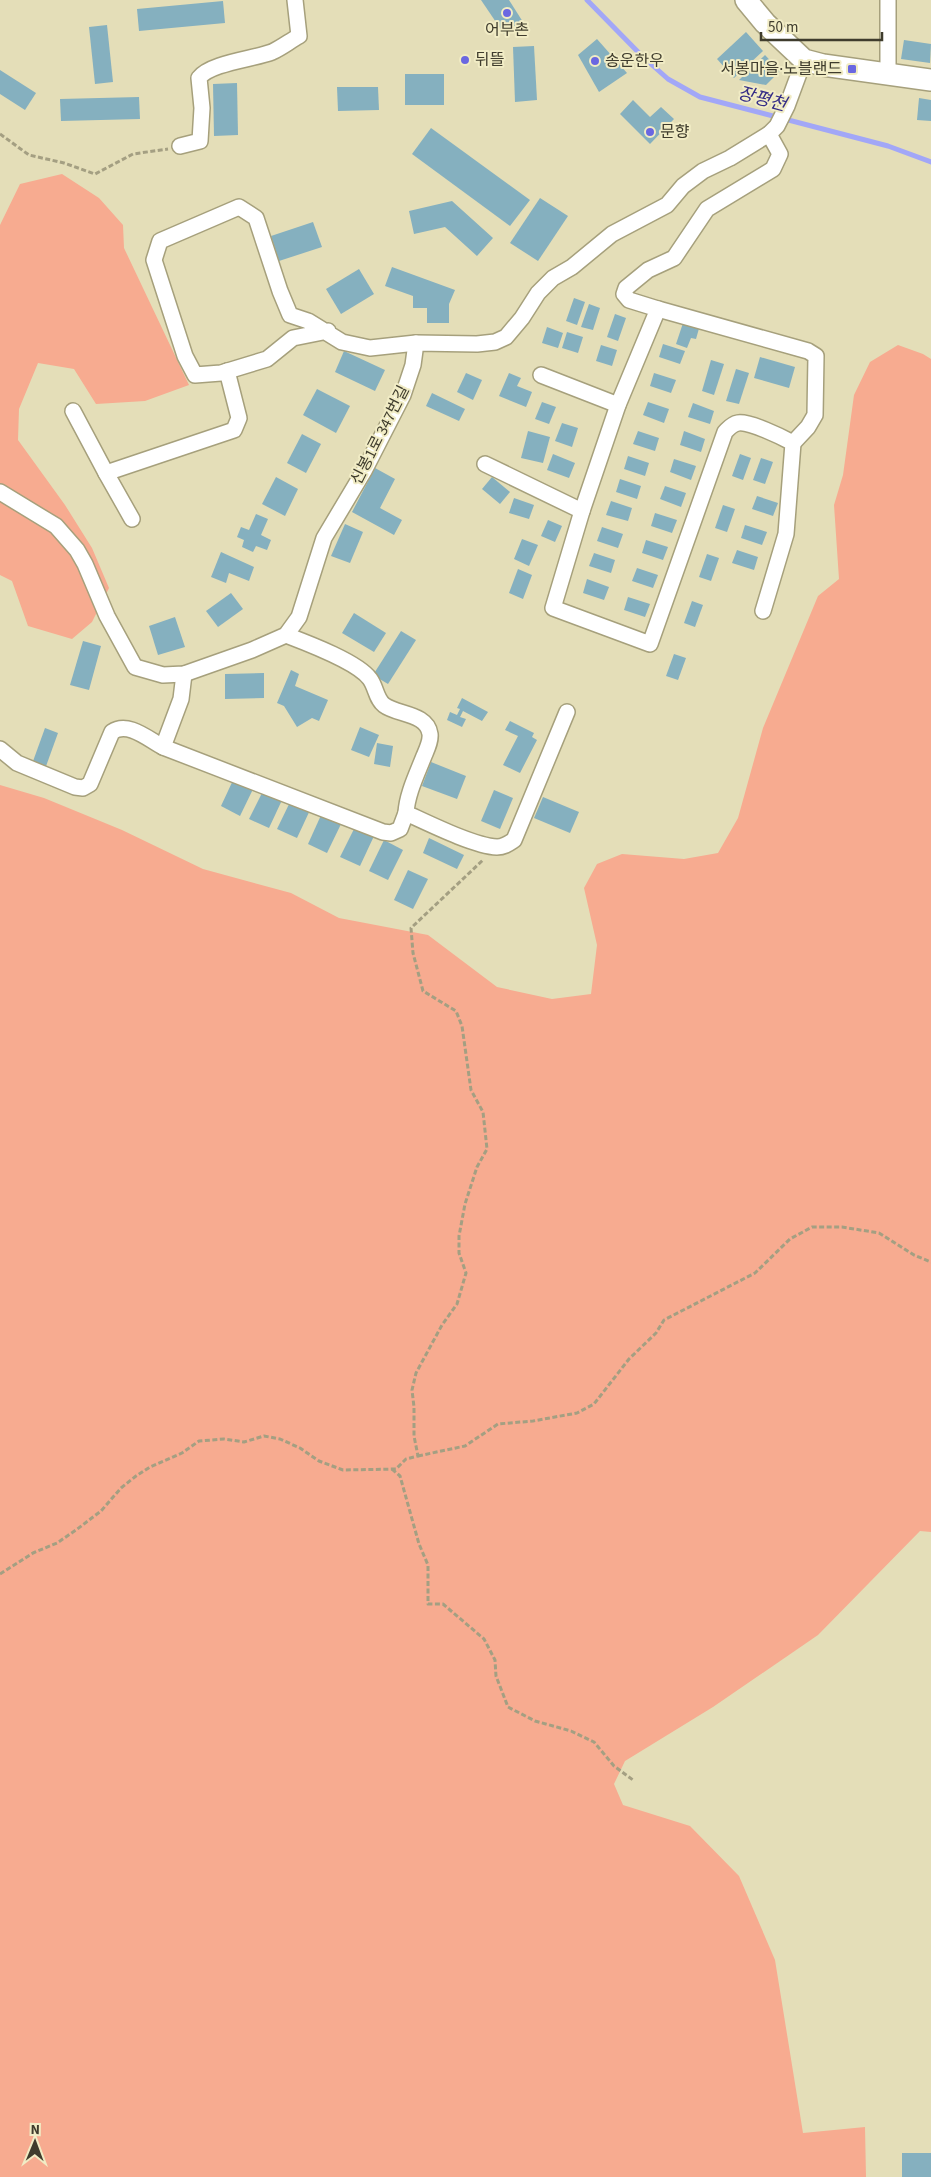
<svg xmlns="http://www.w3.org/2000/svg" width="931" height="2177" viewBox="0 0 931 2177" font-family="'Source Sans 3','Noto Sans KR',sans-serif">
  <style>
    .green { fill: #f7ab90 }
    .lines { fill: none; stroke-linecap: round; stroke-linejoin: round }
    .stream { stroke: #a2a7f7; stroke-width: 5 }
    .building { fill: #85b0bf }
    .street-casing { stroke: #a6a07c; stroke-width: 18 }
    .secondary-casing { stroke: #a6a07c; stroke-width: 24 }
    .path { stroke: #a49f82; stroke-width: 3; stroke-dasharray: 5 2.5; stroke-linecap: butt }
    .street { stroke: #fff; stroke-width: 15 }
    .secondary { stroke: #fff; stroke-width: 21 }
    .poi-dot { fill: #6a67e1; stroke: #f1ecc5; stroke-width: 2 }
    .labels { text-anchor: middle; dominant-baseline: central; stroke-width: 4; stroke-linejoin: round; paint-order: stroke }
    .poi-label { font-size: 16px; fill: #3f3c2d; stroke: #f1ecc5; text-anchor: start }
    .street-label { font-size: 16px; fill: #3f3c2d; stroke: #f1ecc5 }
    .water-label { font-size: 18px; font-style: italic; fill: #342c86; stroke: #f1ecc5 }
  </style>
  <rect width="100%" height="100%" fill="#e4deb8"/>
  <g class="green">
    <polygon points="62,174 99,198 123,225 124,248 189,385 145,401 96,404 74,369 38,363 19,409 18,440 65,505 92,548 109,588 92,622 72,639 28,626 12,581 0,575 0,225 20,184"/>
    <polygon points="898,345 923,354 931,359 931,1532 920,1531 818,1635 713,1707 625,1761 614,1784 623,1805 690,1826 739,1876 775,1960 803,2133 865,2127 866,2177 0,2177 0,785 44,798 122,830 203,869 291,893 339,918 428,935 497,987 552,999 591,994 597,945 584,888 597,864 622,854 684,859 718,853 738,818 763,728 818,596 839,579 834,505 843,475 854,395 870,362"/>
  </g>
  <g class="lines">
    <polyline class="stream" points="587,0 642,56 668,79 700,97 888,146 931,162"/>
  </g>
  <g class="building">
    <polygon points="481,0 509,0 523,22 504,34"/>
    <polygon points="223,1 225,23 139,31 137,9"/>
    <polygon points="107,25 113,82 95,84 89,27"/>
    <polygon points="746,32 763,51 734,78 717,59"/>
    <polygon points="597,39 627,73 599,92 578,55"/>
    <polygon points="904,40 931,44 930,63 901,59"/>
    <polygon points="534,46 537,100 515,102 513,47"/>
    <polygon points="765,55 780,71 766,85 739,80"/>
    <polygon points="0,70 36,93 25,110 0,94"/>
    <rect x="405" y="74" width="39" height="31"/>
    <polygon points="237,83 238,135 214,136 213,84"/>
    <polygon points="337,87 378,87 379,110 338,111"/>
    <polygon points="139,97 140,119 61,121 60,99"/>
    <polygon points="919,98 931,100 931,121 917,120"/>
    <polygon points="633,100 650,117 661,107 674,119 650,144 620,114"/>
    <polygon points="431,128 530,200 510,226 412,154"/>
    <polygon points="540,198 568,216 538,261 510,243"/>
    <polygon points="452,201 493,238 477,256 445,227 414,234 409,211"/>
    <polygon points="313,222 322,247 279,261 271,236"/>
    <polygon points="392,267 455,290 449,304 449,323 427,323 427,308 413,308 413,296 385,286"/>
    <polygon points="359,269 374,294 341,314 326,289"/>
    <polygon points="574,298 585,302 577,325 566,321"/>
    <polygon points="589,304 600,308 593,330 581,327"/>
    <polygon points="615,314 626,318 618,341 607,337"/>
    <polygon points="684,320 700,325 696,339 691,338 687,348 676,344"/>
    <polygon points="547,327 563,333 558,348 542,343"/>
    <polygon points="567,332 583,337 578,353 562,348"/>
    <polygon points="663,344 685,351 680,364 659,357"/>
    <polygon points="601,345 617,350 612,366 596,361"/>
    <polygon points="344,351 385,370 375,391 335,372"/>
    <polygon points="760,357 795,367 789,388 754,378"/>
    <polygon points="711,360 724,364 714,395 702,391"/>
    <polygon points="736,369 749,373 739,404 726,401"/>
    <polygon points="466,373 482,380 473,400 457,392"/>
    <polygon points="509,373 521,378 517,386 532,392 526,407 499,396"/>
    <polygon points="654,373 676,380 671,393 650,386"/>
    <polygon points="317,389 350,406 336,433 303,415"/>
    <polygon points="432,393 465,409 459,421 426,406"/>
    <polygon points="542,402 556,407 549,424 535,419"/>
    <polygon points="648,402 669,409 664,423 643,415"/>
    <polygon points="693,403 714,411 710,424 688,417"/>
    <polygon points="562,423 578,428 572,447 555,441"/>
    <polygon points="528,431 550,437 543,463 521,458"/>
    <polygon points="638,431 659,438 655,451 633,444"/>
    <polygon points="684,431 705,439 701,452 680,445"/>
    <polygon points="302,434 321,444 306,473 287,463"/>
    <polygon points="553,454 575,463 569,478 547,470"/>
    <polygon points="740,454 751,458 743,480 732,476"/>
    <polygon points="628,456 649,463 645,476 624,469"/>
    <polygon points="761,458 773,462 765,484 753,480"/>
    <polygon points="674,459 696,466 691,480 670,472"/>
    <polygon points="375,468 395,479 380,508 402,520 394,535 352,512"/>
    <polygon points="276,477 298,489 285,516 262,504"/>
    <polygon points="492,477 510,492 500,504 482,489"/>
    <polygon points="620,479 641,486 637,499 616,492"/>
    <polygon points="665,486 686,493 681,507 660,499"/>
    <polygon points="757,496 778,503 773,516 752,509"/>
    <polygon points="514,498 534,505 529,519 509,513"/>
    <polygon points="611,501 632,508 628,521 606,515"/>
    <polygon points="723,505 735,509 727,532 715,528"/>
    <polygon points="655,513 677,520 672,533 651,526"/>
    <polygon points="256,514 268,519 261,535 271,540 267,550 256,546 253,552 242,547 244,540 237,537 241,527 249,530"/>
    <polygon points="548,520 562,526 555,542 541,536"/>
    <polygon points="345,524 363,532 350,563 331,556"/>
    <polygon points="745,525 767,532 762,545 741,538"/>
    <polygon points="602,527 623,534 618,548 597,541"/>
    <polygon points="522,539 538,545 529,566 514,559"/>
    <polygon points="646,540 668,547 663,560 642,553"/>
    <polygon points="737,550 758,557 754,570 732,563"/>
    <polygon points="221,552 254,567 249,581 229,573 226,583 211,577"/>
    <polygon points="594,553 615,560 611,573 589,566"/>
    <polygon points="707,554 719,558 711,581 699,577"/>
    <polygon points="637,568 658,575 653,588 632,581"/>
    <polygon points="518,569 532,575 523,599 509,593"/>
    <polygon points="587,579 609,587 604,600 583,593"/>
    <polygon points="231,593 243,609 218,627 206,611"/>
    <polygon points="628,597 650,604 645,617 624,610"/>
    <polygon points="692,601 703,605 695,627 684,623"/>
    <polygon points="354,613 386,633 374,652 342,633"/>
    <polygon points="175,617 185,647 158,655 149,626"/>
    <polygon points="401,631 416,640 388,684 373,675"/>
    <polygon points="83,641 101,646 89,690 70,685"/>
    <polygon points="674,654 686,658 678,680 666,676"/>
    <polygon points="291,670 299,674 295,686 328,700 319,721 312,718 297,727 284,706 277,703"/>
    <polygon points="264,673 264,698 225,699 225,674"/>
    <polygon points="462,698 488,712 482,721 463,711 460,717 466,719 462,727 447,720 450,712 457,715 460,709 457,708"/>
    <polygon points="510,721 534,733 532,737 537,740 520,773 503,765 518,736 505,730"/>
    <polygon points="360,727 379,735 369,757 351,750"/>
    <polygon points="45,728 58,733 45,769 32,764"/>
    <polygon points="377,743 393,746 390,767 374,764"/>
    <polygon points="431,762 466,776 457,799 422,786"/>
    <polygon points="235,776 255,785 240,816 221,806"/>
    <polygon points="264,789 283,798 269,828 249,819"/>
    <polygon points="494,790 513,798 500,829 481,821"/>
    <polygon points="543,797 579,812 570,833 534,818"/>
    <polygon points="292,798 311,808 297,838 277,829"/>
    <polygon points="322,813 342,822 327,853 308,844"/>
    <polygon points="355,827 374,836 360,866 340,857"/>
    <polygon points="429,838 464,855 457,869 423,853"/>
    <polygon points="384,840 403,850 388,880 369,871"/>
    <polygon points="408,870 428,879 413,909 394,900"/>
    <rect x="902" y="2153" width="29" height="24"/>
  </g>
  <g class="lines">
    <defs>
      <g id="street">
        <polyline points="888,0 888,74"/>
        <path d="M180,146L200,141L202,108L199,78C210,63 254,59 272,52C281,48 290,41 299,36L295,0"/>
        <polyline points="658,309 808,351 816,356 815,415 808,427 793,443"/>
        <polyline points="328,331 293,338 267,359 221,373 195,375 185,356 154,260 160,241 239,207 256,218 280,291 290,315 308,321 342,342 370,348 416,343"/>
        <polyline points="541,375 618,405"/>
        <polyline points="73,411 106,473 234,430 239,418 227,371"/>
        <polyline points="485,464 582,511"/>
        <polyline points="106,473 132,519"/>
        <polyline points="0,492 56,526 77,550 85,564 107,616 135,667 163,675 184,674 252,650 286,635 299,617 324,538 364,471 403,395 413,365 416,343 477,344 495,342 506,337 522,318 538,293 553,278 572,267 612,234 667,205 683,186 703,171 730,158 769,134 777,126 787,106 804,60"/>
        <path d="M763,611L786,534L793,443C782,437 749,421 738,423C732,424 729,428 725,432L650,644L553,608L582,511L618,405L658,309L629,300L624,294L626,288L648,270L674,258L707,209L773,169L780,154L769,134"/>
        <path d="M286,635C307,643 358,662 370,679C376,687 376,699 384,705C397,715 427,713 430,734C431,741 427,749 424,756C417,774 407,794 406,813C428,823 474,846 497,847C504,847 508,844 514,840L567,712"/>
        <polyline points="184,674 181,699 163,747 383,832 391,833 400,829 406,813"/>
        <path d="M0,749L17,763L75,787L83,788L90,784L112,732C128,721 148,739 163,747"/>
      </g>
      <polyline id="secondary" points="746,0 765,23 804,60 823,65 931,80"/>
    </defs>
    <use href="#street" class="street-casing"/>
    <use href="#secondary" class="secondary-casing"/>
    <g class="path">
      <polyline points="0,134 29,155 64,163 95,174 133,154 168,149"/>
      <polyline points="418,1456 465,1446 498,1424 533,1421 577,1413 594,1404 629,1359 656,1333 664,1320 755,1273 790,1239 812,1227 842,1227 879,1233 914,1255 931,1262"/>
      <polyline points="392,1469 400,1476 419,1544 428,1565 428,1604 443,1604 484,1639 495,1660 496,1676 508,1707 535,1721 571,1731 594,1742 614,1766 633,1780"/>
      <polyline points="0,1574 33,1553 57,1543 76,1530 101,1511 121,1488 136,1476 150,1467 182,1453 199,1441 224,1439 244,1442 264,1436 280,1439 300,1448 319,1461 343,1470 396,1469 406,1459 418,1456 414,1436 414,1407 412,1390 416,1373 442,1325 457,1304 466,1273 459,1253 459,1236 465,1204 477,1167 487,1149 483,1112 471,1090 462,1026 456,1011 423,991 413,953 411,928 483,860"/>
    </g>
    <use href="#street" class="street"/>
    <use href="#secondary" class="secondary"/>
  </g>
  <g class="poi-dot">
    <circle cx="507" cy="13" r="5"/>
    <circle cx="465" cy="60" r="5"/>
    <circle cx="595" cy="61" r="5"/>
    <rect x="847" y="64" width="10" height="10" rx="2.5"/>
    <circle cx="650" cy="132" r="5"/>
  </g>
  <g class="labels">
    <g class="poi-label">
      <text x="507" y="30" text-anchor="middle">어부촌</text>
      <text x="475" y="60">뒤뜰</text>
      <text x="605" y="61">송운한우</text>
      <text x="842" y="69" text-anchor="end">서봉마을·노블랜드</text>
      <text x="660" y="132">문향</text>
    </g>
    <g class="street-label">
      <text transform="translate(380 435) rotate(-63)">신봉1로 347번길</text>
    </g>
    <g class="water-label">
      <text transform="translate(762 99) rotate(15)">장평천</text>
    </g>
  </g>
  <g transform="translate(35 2142) rotate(1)" stroke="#f1ecc5" stroke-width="4" paint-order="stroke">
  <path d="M0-4L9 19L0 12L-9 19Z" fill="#3f3c2d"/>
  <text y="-8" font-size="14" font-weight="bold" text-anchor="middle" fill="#3f3c2d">N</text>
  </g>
  <path d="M761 32v8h121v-8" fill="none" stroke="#3f3c2d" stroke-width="2.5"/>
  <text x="768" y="32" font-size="15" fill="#3f3c2d" stroke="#f1ecc5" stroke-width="4" paint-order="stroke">50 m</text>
</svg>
